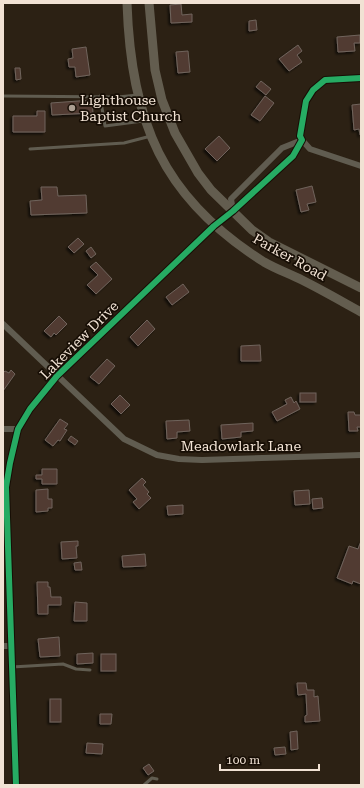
<svg xmlns="http://www.w3.org/2000/svg" width="364" height="788" viewBox="0 0 364 788" font-family="'Roboto Serif',serif">
  <style>
    .building { fill: #513b33; stroke: #70645c; filter: url(#shadow) }
    .lines { fill: none; stroke-linecap: round; stroke-linejoin: round }
    .service { stroke: #605c50; stroke-width: 3 }
    .minor { stroke: #605c50; stroke-width: 6 }
    .secondary { stroke: #635d4f; stroke-width: 9 }
    .cycleway-casing { stroke: #170e05; stroke-width: 8 }
    .cycleway { stroke: #26ab63; stroke-width: 6 }
    .poi-dot { fill: #ac9e91; stroke: #170e05; stroke-width: 1.5 }
    .labels { text-anchor: middle; dominant-baseline: central; stroke-width: 3.5; stroke-linejoin: round; paint-order: stroke }
    .poi-label { font-size: 14px; fill: #f1e2d4; stroke: #170e05; text-anchor: start }
    .street-label { font-size: 14px; fill: #f1e2d4; stroke: #170e05 }
  </style>
  <defs>
    <filter id="shadow"><feDropShadow dx="-2" dy="2" stdDeviation="1" flood-color="#0009"/></filter>
  </defs>
  <rect width="100%" height="100%" fill="#2c2114"/>
  <g class="building">
    <polygon points="181,4 182,15 192,14 192,22 171,23 170,5"/>
    <polygon points="256,20 257,30 249,31 249,21"/>
    <polygon points="360,35 360,43 354,43 355,51 338,52 337,37"/>
    <polygon points="298,45 302,51 297,55 302,62 289,71 279,59"/>
    <polygon points="86,47 90,75 76,77 75,67 69,67 68,59 73,58 72,49"/>
    <polygon points="188,51 190,72 178,73 176,52"/>
    <polygon points="15,68 20,68 21,79 16,80"/>
    <polygon points="261,81 271,89 266,95 256,87"/>
    <polygon points="265,96 274,103 260,121 251,115"/>
    <polygon points="92,100 93,113 52,115 51,103"/>
    <polygon points="361,104 361,135 360,135 359,129 354,130 352,105"/>
    <polygon points="37,111 45,111 45,132 13,132 13,116 37,116"/>
    <polygon points="219,136 230,148 217,161 205,149"/>
    <polygon points="312,186 316,202 307,204 309,210 301,212 296,190"/>
    <polygon points="41,187 57,187 58,196 86,195 87,213 31,215 30,201 42,200"/>
    <polygon points="78,238 84,244 74,253 68,247"/>
    <polygon points="91,247 96,254 91,258 86,251"/>
    <polygon points="96,262 112,279 96,294 87,285 98,275 90,267"/>
    <polygon points="183,284 189,292 172,305 166,297"/>
    <polygon points="59,316 67,324 56,335 54,333 51,337 44,331"/>
    <polygon points="147,320 155,329 138,346 130,337"/>
    <polygon points="260,345 261,361 241,361 241,346"/>
    <polygon points="107,359 115,366 99,384 90,377"/>
    <polygon points="11,370 15,374 3,391 3,373 5,371 9,373"/>
    <rect x="300" y="393" width="16" height="9"/>
    <polygon points="120,395 130,405 121,414 111,404"/>
    <polygon points="291,397 294,403 296,401 300,409 277,421 272,412 287,404 285,400"/>
    <polygon points="348,412 354,412 355,415 361,415 361,427 357,427 358,431 349,431"/>
    <polygon points="60,419 68,424 64,429 67,430 60,441 58,440 53,446 45,440"/>
    <polygon points="189,420 190,431 177,432 177,438 167,439 166,421"/>
    <polygon points="253,423 253,431 241,432 241,437 222,439 221,425"/>
    <polygon points="71,436 78,441 75,445 68,440"/>
    <polygon points="42,469 57,469 57,484 42,484 42,479 36,479 36,475 42,475"/>
    <polygon points="142,478 146,482 143,485 149,492 147,494 151,498 139,509 133,502 137,499 129,490"/>
    <polygon points="48,489 48,499 52,499 52,508 48,508 48,511 36,512 36,490"/>
    <polygon points="309,490 310,504 295,505 294,491"/>
    <polygon points="322,498 323,508 313,509 312,499"/>
    <polygon points="183,505 183,514 168,515 167,506"/>
    <polygon points="78,541 78,546 76,546 77,558 62,559 61,542"/>
    <polygon points="361,541 361,584 353,581 352,584 337,578 349,546 358,549"/>
    <polygon points="145,554 146,566 123,567 122,556"/>
    <polygon points="81,562 82,570 75,570 74,563"/>
    <polygon points="37,582 48,582 48,587 50,587 51,597 61,597 61,605 48,605 48,614 38,614"/>
    <polygon points="75,602 87,603 87,621 74,621"/>
    <polygon points="59,637 60,656 40,657 38,639"/>
    <polygon points="93,653 93,663 77,664 77,654"/>
    <rect x="101" y="654" width="15" height="17"/>
    <polygon points="297,683 306,683 307,690 314,690 314,697 318,696 320,721 305,722 305,716 307,715 306,694 298,695"/>
    <rect x="50" y="699" width="11" height="23"/>
    <polygon points="100,714 112,714 111,724 100,724"/>
    <polygon points="297,731 298,749 291,750 290,732"/>
    <polygon points="87,743 103,744 102,754 86,753"/>
    <polygon points="285,747 286,754 275,755 274,748"/>
    <polygon points="149,764 154,771 148,775 143,768"/>
  </g>
  <g class="lines">
    <g class="service">
      <polyline points="3,96 118,97 138,95"/>
      <polyline points="100,96 105,126 143,121"/>
      <polyline points="30,149 124,143 151,136"/>
      <polyline points="12,667 63,664 76,669 90,670"/>
      <polyline points="144,785 152,778 157,779"/>
    </g>
    <g class="minor">
      <polyline points="302,140 310,149 361,166"/>
      <polyline points="233,211 231,199 282,148 302,140"/>
      <polyline points="3,324 124,439 157,455 179,459 202,460 361,455"/>
      <polyline points="3,429 18,429"/>
      <polyline points="3,646 12,646"/>
      <polyline points="16,785 6,487 10,463 18,429 30,409 57,376 214,226 233,211 293,156 302,140 300,136 306,101 313,90 325,80 361,78"/>
    </g>
    <g class="secondary">
      <path d="M127,3C131,121 162,198 264,262C276,269 290,274 302,280C322,290 341,301 361,312"/>
      <polyline points="149,3 155,70 162,100 175,133 198,173 211,190 252,230 269,242 361,288"/>
    </g>
    <defs>
      <polyline id="cycleway" points="16,785 6,487 10,463 18,429 30,409 57,376 214,226 233,211 293,156 302,140 300,136 306,101 313,90 325,80 361,78"/>
    </defs>
    <use href="#cycleway" class="cycleway-casing"/>
    <use href="#cycleway" class="cycleway"/>
  </g>
  <circle class="poi-dot" cx="72" cy="108" r="4"/>
  <g class="labels">
    <g class="poi-label">
      <text x="80" y="100">Lighthouse<tspan x="80" dy="16">Baptist Church</tspan></text>
    </g>
    <g class="street-label">
      <text transform="translate(290 257) rotate(29)">Parker Road</text>
      <text transform="translate(79 340) rotate(-45)">Lakeview Drive</text>
      <text x="241" y="446">Meadowlark Lane</text>
    </g>
  </g>
  <rect width="364" height="788" fill="none" stroke="#f1e2d4" stroke-width="8"/>
  <path d="M220 764v6h99v-6" fill="none" stroke="#f1e2d4" stroke-width="2"/>
  <text x="226" y="764" font-size="12" fill="#f1e2d4" stroke="#170e05" stroke-width="3" paint-order="stroke">100 m</text>
</svg>
